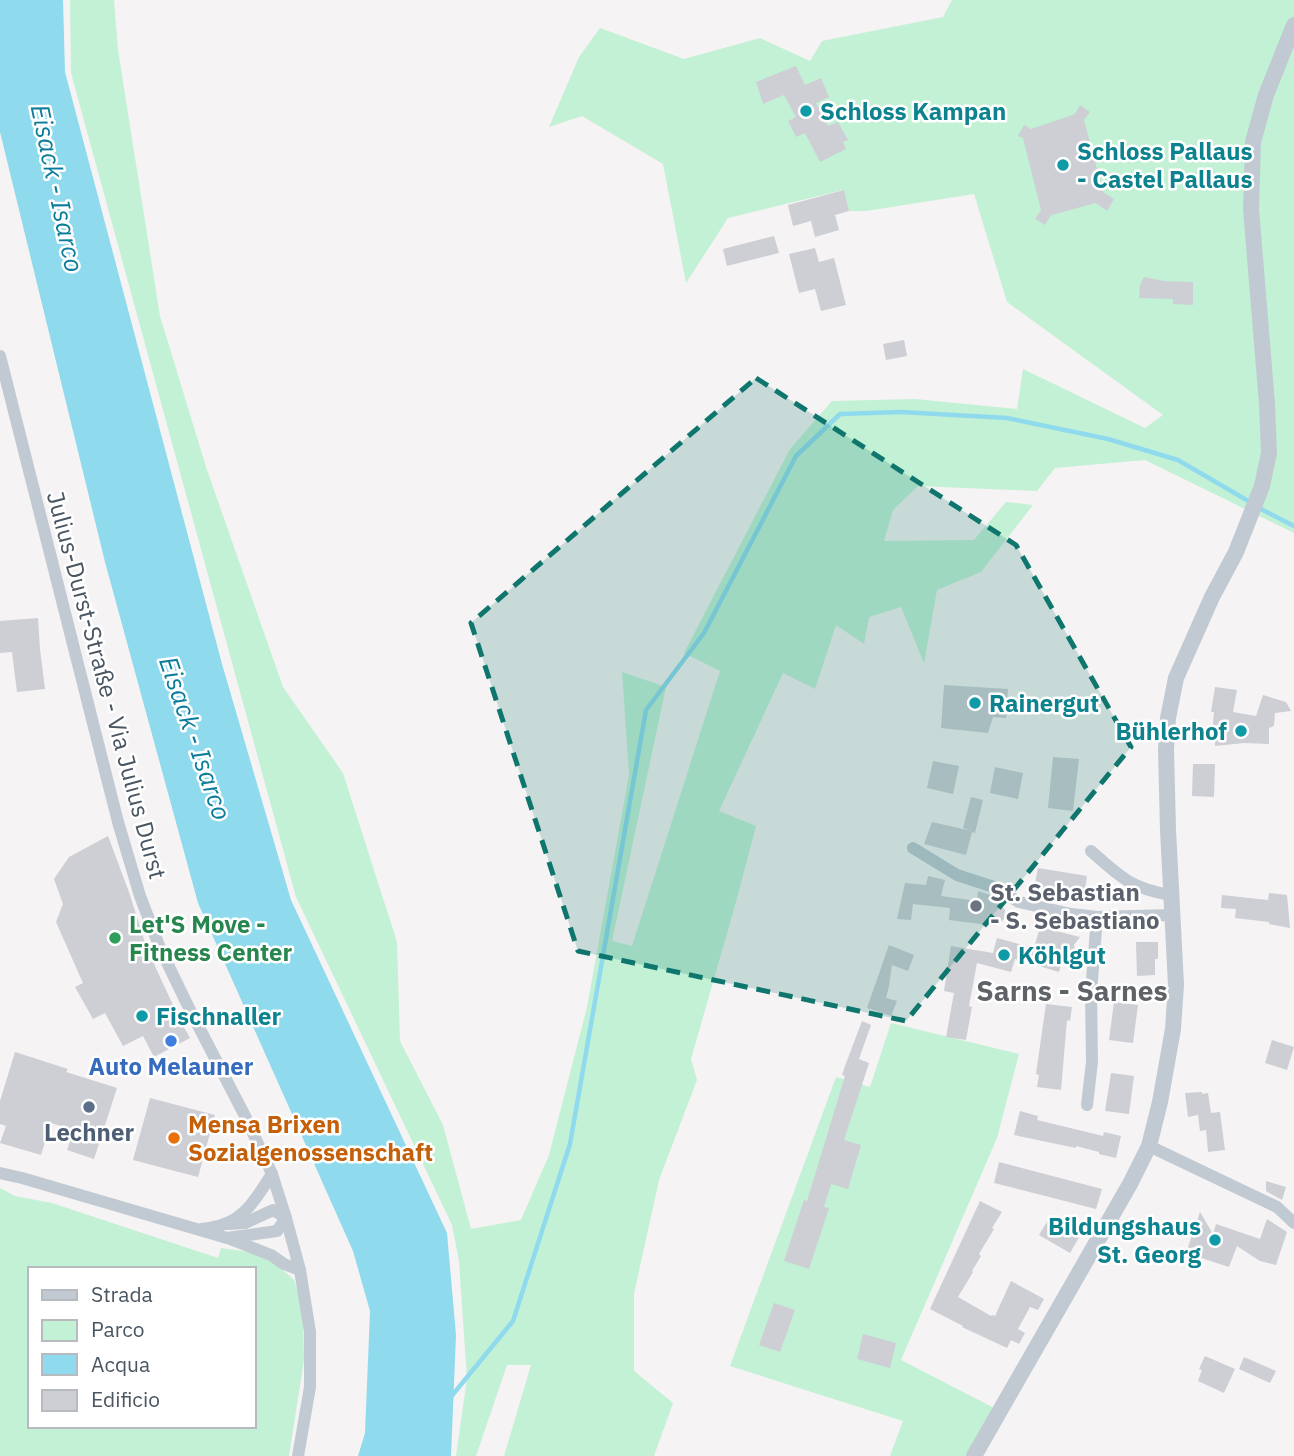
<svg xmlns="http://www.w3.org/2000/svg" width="1294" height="1456" viewBox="0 0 1294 1456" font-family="'IBM Plex Sans',sans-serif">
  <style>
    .green { fill: #c3f1d5; fill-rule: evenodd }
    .water { fill: #90daee }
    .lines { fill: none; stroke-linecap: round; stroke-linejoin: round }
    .stream { stroke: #90daee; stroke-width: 4.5 }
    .building { fill: #cdcfd5 }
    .minor { stroke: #c1cad2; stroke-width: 12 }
    .tertiary { stroke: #c1cad2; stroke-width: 16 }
    .marked { fill: #0f766e; fill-opacity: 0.2; stroke: #0f766e; stroke-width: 5; stroke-dasharray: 14 9; stroke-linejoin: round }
    .culture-dot { fill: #0f9aa8; stroke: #fff; stroke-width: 2.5 }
    .worship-dot { fill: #6b7280; stroke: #fff; stroke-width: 2.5 }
    .leisure-dot { fill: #2e9e5b; stroke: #fff; stroke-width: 2.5 }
    .shop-dot { fill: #3f7fe0; stroke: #fff; stroke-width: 2.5 }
    .service-dot { fill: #5c6f8a; stroke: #fff; stroke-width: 2.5 }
    .food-dot { fill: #e8710a; stroke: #fff; stroke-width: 2.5 }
    .labels { text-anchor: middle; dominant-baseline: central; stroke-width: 5; stroke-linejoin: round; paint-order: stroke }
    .culture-label { font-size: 24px; font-weight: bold; fill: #0d838f; stroke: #fff; text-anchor: start }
    .street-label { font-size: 24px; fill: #4a5661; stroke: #fff }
    .worship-label { font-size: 24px; font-weight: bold; fill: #5b616d; stroke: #fff; text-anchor: start }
    .leisure-label { font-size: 24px; font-weight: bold; fill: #27864d; stroke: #fff; text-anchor: start }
    .shop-label { font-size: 24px; font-weight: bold; fill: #366cbe; stroke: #fff }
    .food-label { font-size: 24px; font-weight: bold; fill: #c56008; stroke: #fff; text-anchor: start }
    .service-label { font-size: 24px; font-weight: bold; fill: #4e5e75; stroke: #fff }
    .water-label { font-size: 26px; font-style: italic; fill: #0c7c9b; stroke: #fff }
    .quarter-label { font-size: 28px; font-weight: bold; fill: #5f6368; stroke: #fff }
  </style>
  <rect width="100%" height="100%" fill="#f5f3f3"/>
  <g class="green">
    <polygon points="70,0 114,0 118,50 160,316 206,467 283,687 343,773 397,942 400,1041 443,1125 471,1229 521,1220 549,1155 587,1007 629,775 622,672 666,687 612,941 632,946 720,671 684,653 790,449 832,401 915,399 1017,409 1023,369 1145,428 1163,415 1007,302 974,194 866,211 849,211 843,190 728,218 686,283 663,164 582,116 549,127 579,57 600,28 684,59 760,38 810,61 822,41 943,17 952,0 1294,0 1294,533 1145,460 1055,468 1037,491 918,486 893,510 884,541 974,540 1006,502 1033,505 981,572 937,590 924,663 901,607 869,617 864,644 836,625 815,689 783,673 719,811 756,826 734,909 691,1059 697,1080 659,1180 634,1294 634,1371 673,1403 654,1456 504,1456 531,1365 507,1365 476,1456 456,1456 467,1379 459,1261 452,1225 296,897 71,73"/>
    <polygon points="891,1023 1019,1054 997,1138 901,1360 1000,1411 974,1456 890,1456 903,1421 730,1366 836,1077 870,1087"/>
    <path d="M0,1188L15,1196L52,1203L218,1258L221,1248L255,1253L277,1265L294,1280L298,1292L303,1316L304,1360L289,1456H0ZM30,1269H254V1426H30Z"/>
  </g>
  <polygon class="water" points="0,0 63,0 65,72 222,664 291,900 447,1233 456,1335 451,1456 358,1456 365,1433 370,1311 353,1251 198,903 105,562 0,132"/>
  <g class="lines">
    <g class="stream">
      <polyline points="1257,507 1294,526"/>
      <polyline points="450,1398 513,1321 570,1144 646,710 704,633 796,456 840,414 901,412 1007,418 1108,439 1178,460 1250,502"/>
    </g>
  </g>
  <g class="building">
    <polygon points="796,66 805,85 821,78 829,97 816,103 828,126 838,122 848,140 843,142 846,149 820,162 805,133 796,137 788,121 796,117 784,95 763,104 756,82"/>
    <polygon points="1080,105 1090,112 1084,120 1103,192 1114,199 1107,211 1096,203 1051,215 1045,225 1035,219 1041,210 1023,138 1018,136 1024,125 1031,129 1075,114"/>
    <polygon points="844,190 849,211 835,215 839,230 815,237 811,221 793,226 788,205"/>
    <polygon points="774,236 779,253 727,266 723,249"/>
    <polygon points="815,248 819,262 834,258 846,305 821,311 815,289 799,293 789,254"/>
    <polygon points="1144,277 1164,281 1193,282 1193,305 1173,304 1173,299 1139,298 1140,285"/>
    <polygon points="904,340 907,356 886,360 883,344"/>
    <polygon points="38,618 40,649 45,689 17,692 12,652 0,653 0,621"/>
    <polygon points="944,685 1008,689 1006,718 993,717 988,733 941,728"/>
    <polygon points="1215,687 1237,690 1233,712 1256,716 1263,695 1286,702 1291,711 1275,713 1274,726 1269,728 1269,744 1244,743 1215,746 1215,735 1212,734 1214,712 1211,712"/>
    <polygon points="1053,757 1079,759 1073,811 1048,808"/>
    <polygon points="933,761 959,766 953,794 927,788"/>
    <polygon points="1193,764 1215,764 1214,797 1192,796"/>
    <polygon points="995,767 1023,773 1018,799 990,793"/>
    <polygon points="971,797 983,800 975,833 972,832 966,855 924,844 932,822 972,831 963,828"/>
    <polygon points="108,836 130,895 147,949 179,1018 190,1038 154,1057 143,1036 123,1046 105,1013 93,1019 75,987 83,983 56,922 63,904 54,879 69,857"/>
    <polygon points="1038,868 1087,876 1083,902 1033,893"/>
    <polygon points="928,876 945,880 941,896 977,901 978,891 990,895 990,901 998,902 1005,910 1004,919 996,926 949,920 950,908 913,904 911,920 897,919 905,883 926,885"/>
    <polygon points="1269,893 1287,895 1290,928 1269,924 1269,922 1235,918 1236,909 1221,908 1222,895 1268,900"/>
    <polygon points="1040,927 1080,937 1074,945 1076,954 1065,951 1059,972 1015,959 1011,972 977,963 969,1006 972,1007 966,1040 946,1037 954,993 944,991 951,946 993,953 997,938 1034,948"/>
    <polygon points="1136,942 1158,942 1158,959 1155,959 1155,975 1137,976"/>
    <polygon points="889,945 914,955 908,971 892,965 889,986 886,998 897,1001 891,1016 867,1008"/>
    <polygon points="1114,1002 1138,1005 1133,1043 1109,1040"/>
    <polygon points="1046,1004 1072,1007 1070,1021 1067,1020 1061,1090 1037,1087 1039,1075 1036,1074"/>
    <polygon points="862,1021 871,1025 859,1059 869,1063 844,1140 861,1145 848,1189 831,1184 824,1207 829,1208 809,1269 784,1261 804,1200 807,1201 845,1076 842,1075 845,1066"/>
    <polygon points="1272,1040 1294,1047 1287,1070 1265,1063"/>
    <polygon points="15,1052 68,1069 66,1072 117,1088 94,1159 67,1150 74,1130 51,1123 41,1155 0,1143 6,1126 0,1124 0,1101"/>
    <polygon points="1111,1073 1134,1076 1129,1114 1105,1111"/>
    <polygon points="1202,1092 1202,1094 1208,1093 1211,1113 1220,1112 1225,1150 1208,1152 1206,1130 1200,1131 1198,1115 1188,1117 1185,1093"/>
    <polygon points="150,1098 215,1115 198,1177 133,1160"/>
    <polygon points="1020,1111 1038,1116 1037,1120 1058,1125 1103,1136 1104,1132 1121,1136 1116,1158 1099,1154 1099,1152 1076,1146 1076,1148 1014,1135"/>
    <polygon points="999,1162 1102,1189 1096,1209 994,1183"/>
    <polygon points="1266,1181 1286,1187 1282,1200 1266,1191"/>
    <polygon points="980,1201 1002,1212 992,1228 994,1229 979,1254 981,1256 972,1271 973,1272 958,1297 991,1316 992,1315 995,1316 1011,1281 1044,1299 1038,1310 1030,1307 1018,1329 1025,1333 1019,1344 1011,1340 1007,1348 962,1327 963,1326 930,1309"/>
    <polygon points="1200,1212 1213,1234 1216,1224 1260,1239 1267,1219 1287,1232 1276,1265 1260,1261 1237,1246 1229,1267 1186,1253"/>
    <polygon points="1050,1217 1081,1234 1070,1253 1039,1235"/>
    <polygon points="774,1303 795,1310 780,1352 759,1345"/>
    <polygon points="863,1334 896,1343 890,1368 857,1359"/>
    <polygon points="1205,1356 1235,1369 1224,1393 1198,1381 1202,1370 1199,1369"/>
    <polygon points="1244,1357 1276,1371 1270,1383 1239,1369"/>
  </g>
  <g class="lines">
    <g class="minor">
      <polyline points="0,356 118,822 140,896 160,948 189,1008 245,1116 272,1174 286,1218 300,1270 310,1332 310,1387 298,1456"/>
      <polyline points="913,848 957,875 994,887 1019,902 1071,914 1097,917 1172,915"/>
      <path d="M1091,851C1120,877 1132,889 1171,895"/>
      <polyline points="1087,1105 1092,1062 1091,993 1097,917"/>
      <polyline points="1149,1146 1277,1207 1294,1223"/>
      <polyline points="0,1173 22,1178 227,1238 277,1231 286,1218"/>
      <polyline points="228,1224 245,1223 273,1210 286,1218"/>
      <path d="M202,1229C209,1228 217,1227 224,1224C247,1217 260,1192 272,1174"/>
      <polyline points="230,1239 271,1255 284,1264 300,1270"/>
    </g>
    <polyline class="tertiary" points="974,1456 1130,1184 1149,1146 1160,1102 1173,1029 1176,985 1168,830 1166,749 1168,718 1176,678 1212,597 1236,552 1262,486 1269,453 1267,404 1251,209 1253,142 1266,95 1294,25"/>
  </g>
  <path class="marked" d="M756,378L1016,545L1131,747L906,1021L578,951L471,623Z"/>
  <g class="culture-dot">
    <circle cx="806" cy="111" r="7"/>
    <circle cx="1063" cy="165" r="7"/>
    <circle cx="975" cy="703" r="7"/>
    <circle cx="1241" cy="731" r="7"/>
    <circle cx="1004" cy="955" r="7"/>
    <circle cx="142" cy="1016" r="7"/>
    <circle cx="1215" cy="1240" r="7"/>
  </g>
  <circle class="worship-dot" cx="976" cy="906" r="7"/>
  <circle class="leisure-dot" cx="115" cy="938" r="7"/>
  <circle class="shop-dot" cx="171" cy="1041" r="7"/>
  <circle class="service-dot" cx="89" cy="1107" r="7"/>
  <circle class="food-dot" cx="174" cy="1138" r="7"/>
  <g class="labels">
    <g class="culture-label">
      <text x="820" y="111">Schloss Kampan</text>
      <text x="1077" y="151">Schloss Pallaus<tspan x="1077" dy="28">- Castel Pallaus</tspan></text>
      <text x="989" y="703">Rainergut</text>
      <text x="1227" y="731" text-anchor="end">Bühlerhof</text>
      <text x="1018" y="955">Köhlgut</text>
      <text x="156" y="1016">Fischnaller</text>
      <text x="1201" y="1226" text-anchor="end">Bildungshaus<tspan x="1201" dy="28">St. Georg</tspan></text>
    </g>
    <g class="street-label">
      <text transform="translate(107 685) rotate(75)">Julius-Durst-Straße - Via Julius Durst</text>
    </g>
    <g class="worship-label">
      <text x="990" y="892">St. Sebastian<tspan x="990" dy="28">- S. Sebastiano</tspan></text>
    </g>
    <g class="leisure-label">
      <text x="129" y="924">Let'S Move -<tspan x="129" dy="28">Fitness Center</tspan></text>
    </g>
    <g class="shop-label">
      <text x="171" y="1066">Auto Melauner</text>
    </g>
    <g class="food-label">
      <text x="188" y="1124">Mensa Brixen<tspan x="188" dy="28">Sozialgenossenschaft</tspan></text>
    </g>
    <g class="service-label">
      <text x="89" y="1132">Lechner</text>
    </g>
    <g class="water-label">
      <text transform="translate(58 188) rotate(78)">Eisack - Isarco</text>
      <text transform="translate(196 738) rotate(71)">Eisack - Isarco</text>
    </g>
    <g class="quarter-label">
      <text x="1072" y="990">Sarns - Sarnes</text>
    </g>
  </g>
  <rect x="28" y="1267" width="228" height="161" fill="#ffffff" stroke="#b7bbc0" stroke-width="2"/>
  <rect x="42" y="1290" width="35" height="10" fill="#c1cad2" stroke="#b7bbc0" stroke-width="2"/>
  <text x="91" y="1302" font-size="21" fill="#4a5661">Strada</text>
  <rect x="42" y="1320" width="35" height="21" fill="#c3f1d5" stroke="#b7bbc0" stroke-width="2"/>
  <text x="91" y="1337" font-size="21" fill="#4a5661">Parco</text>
  <rect x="42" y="1354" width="35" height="21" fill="#90daee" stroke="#b7bbc0" stroke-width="2"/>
  <text x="91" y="1372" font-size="21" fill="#4a5661">Acqua</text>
  <rect x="42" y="1390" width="35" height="21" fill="#cdcfd5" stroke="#b7bbc0" stroke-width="2"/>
  <text x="91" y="1407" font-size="21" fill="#4a5661">Edificio</text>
</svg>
